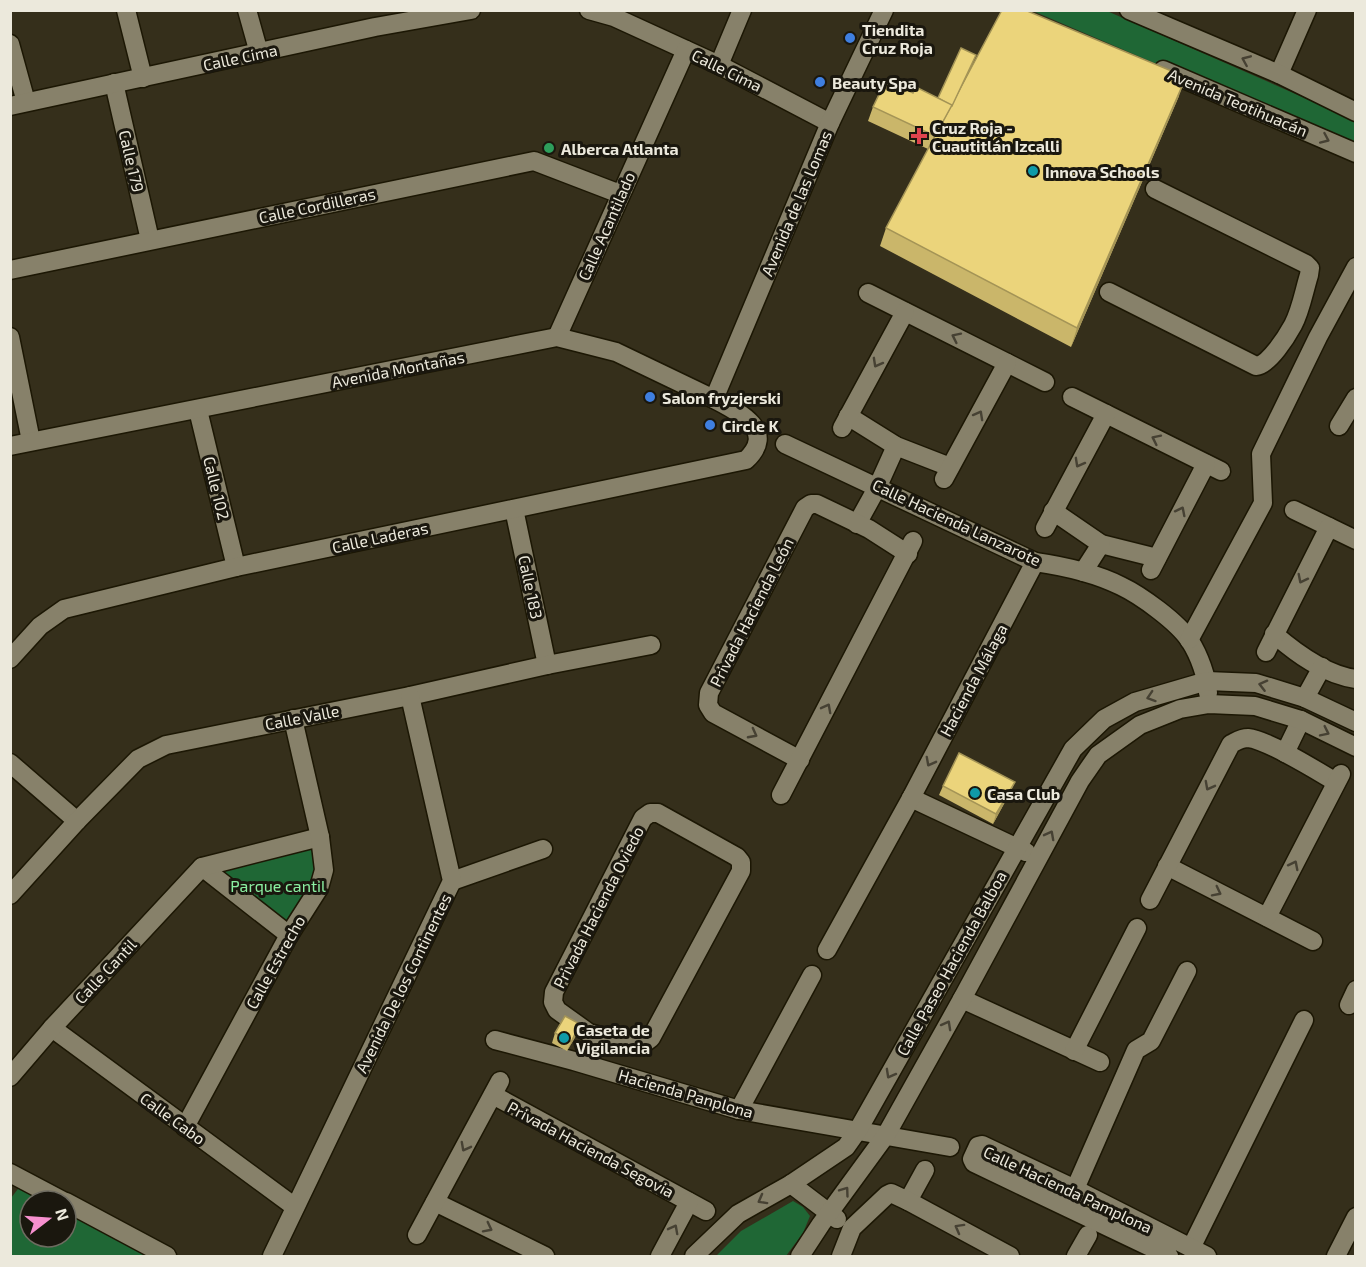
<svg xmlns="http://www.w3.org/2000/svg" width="1366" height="1267" viewBox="0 0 1366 1267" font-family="'Exo 2',sans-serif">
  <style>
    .green { fill: #1f6735 }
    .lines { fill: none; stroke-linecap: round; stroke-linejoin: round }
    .street-casing { stroke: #1c1704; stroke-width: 21 }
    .secondary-casing { stroke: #1c1704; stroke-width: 21 }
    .street { stroke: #87816a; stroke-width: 18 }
    .secondary { stroke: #87816a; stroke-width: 18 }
    .wall { fill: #cab66a }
    .shaded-wall { fill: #a49456 }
    .building { fill: #ebd47b; stroke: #a49456; stroke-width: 1.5 }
    .oneway { stroke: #464133 }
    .shop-dot { fill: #3f7fe0; stroke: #1a170e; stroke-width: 2 }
    .health-dot { fill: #e0444e; stroke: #1a170e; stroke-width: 2 }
    .leisure-dot { fill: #2e9e5b; stroke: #1a170e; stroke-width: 2 }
    .culture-dot { fill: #0f9aa8; stroke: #1a170e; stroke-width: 2 }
    .labels { text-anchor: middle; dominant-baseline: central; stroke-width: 6; stroke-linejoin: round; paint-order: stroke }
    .poi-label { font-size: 16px; font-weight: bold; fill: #ece9dc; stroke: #1a170e; text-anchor: start }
    .street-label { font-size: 16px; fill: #ece9dc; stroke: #1a170e }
    .park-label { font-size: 16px; fill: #8befa1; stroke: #1a170e }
  </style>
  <rect width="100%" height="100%" fill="#352f1b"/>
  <g class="green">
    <polygon points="1033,11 1107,11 1355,120 1355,149"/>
    <polygon points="317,845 319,870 287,930 213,870"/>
    <polygon points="21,1185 52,1201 30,1201 30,1237 66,1237 66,1208 156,1256 11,1256 11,1198"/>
    <polygon points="793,1201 803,1207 810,1216 803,1233 786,1256 716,1256 741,1231"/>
  </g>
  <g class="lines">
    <defs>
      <g id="street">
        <polyline points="126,10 143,78"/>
        <polyline points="247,10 259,53"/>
        <polyline points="589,10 614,17 719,65 830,123"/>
        <polyline points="10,44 26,102"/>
        <polyline points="719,65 742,10"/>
        <polyline points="1279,74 1307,10"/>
        <polyline points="114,83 150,240"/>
        <polyline points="10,106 375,27 471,10"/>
        <polyline points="10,270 534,161 620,194"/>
        <path d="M1109,292L1256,366C1269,365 1287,336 1293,325C1301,310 1304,291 1309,275L1310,268L1306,264L1155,189"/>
        <polyline points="868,293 1045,382"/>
        <polyline points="10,337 31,441"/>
        <polyline points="557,337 686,50"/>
        <polyline points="1072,397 1221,471"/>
        <polyline points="198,410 236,567"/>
        <polyline points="848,416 896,446 950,467"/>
        <polyline points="1339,426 1356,398"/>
        <polyline points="842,428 905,312"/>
        <path d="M785,444L1035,562C1063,566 1095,573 1121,586C1140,595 1178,622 1190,641C1199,655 1207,677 1208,693"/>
        <polyline points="944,479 1007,363"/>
        <polyline points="514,509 547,665"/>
        <polyline points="1294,510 1356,540"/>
        <polyline points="1053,511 1101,544 1157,558"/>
        <polyline points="857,524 878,486 896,446"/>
        <polyline points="1045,528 1106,414"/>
        <polyline points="1151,570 1206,464"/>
        <polyline points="1083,572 1101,544"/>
        <path d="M1274,634C1296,653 1325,675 1356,679"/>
        <polyline points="1189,640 1263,503 1261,454 1318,337 1356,267"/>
        <polyline points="1266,652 1329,527"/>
        <path d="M10,659L40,626L64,609L236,567L746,460C778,430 737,411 714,399"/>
        <polyline points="1305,698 1322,667"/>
        <polyline points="1285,753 1301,720"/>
        <polyline points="800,760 713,713 708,705 709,693 805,508 811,504 817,504 869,529 908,554"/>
        <polyline points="10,763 77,821"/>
        <polyline points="781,795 913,541"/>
        <polyline points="911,798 1026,852"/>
        <polygon points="650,813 658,813 737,857 741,862 741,871 651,1038 643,1044 633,1045 589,1033 557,1010 553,1002 554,992 643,818"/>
        <polyline points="1167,866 1313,941"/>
        <polyline points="202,867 289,935"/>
        <polyline points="452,881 543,849"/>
        <polyline points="10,895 77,821 138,759 166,745 410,696 547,665 651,645"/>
        <path d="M1150,900L1231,744C1237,741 1241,738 1248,738C1268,740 1317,771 1336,782"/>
        <polyline points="1267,917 1341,774"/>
        <polyline points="827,950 911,798 1035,562"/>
        <polyline points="962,999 1100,1062"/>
        <polyline points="1349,1005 1356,990"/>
        <polyline points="52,1028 295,1207"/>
        <polyline points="495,1040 574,1061 739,1110 950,1147"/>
        <polyline points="1074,1051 1137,928"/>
        <polyline points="10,1077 52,1028 202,867 320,837"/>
        <polyline points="493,1095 706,1211"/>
        <polyline points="739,1110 812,975"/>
        <polyline points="185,1127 289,935 319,888 324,870 320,837 293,719"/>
        <polyline points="10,1173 63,1201"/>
        <polyline points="791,1184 837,1219"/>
        <polyline points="1075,1189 1136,1050 1151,1041 1187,971"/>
        <polyline points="908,1201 925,1170"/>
        <polyline points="66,1202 167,1256"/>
        <polyline points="435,1202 545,1256"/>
        <polyline points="417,1235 500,1081"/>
        <polyline points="1191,1248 1304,1020"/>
        <polyline points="272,1256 452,881 410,696"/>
        <polyline points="660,1256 689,1202"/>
        <polyline points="694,1256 738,1214 791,1184 846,1147 858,1130 1073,749 1104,719 1135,702 1207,681 1256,683 1305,698 1356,722"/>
        <polyline points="800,1256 821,1224 886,1135 962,999 1080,781 1098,755 1140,725 1180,709 1209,704 1255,706 1301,720 1356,747"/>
        <polyline points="841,1256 852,1228 887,1195 891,1193 908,1201 1010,1256"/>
        <polyline points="1076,1256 1088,1235"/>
        <polyline points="1169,1256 974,1163 972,1159 978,1146 982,1145 1075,1189 1207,1256"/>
        <polyline points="1336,1256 1356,1217"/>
      </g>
      <g id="secondary">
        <polyline points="1129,10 1279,74 1356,112"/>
        <polyline points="1163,70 1356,153"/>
        <polyline points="10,446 557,337 616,352 714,399 830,123 884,10"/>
      </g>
    </defs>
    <use href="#street" class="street-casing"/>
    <use href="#secondary" class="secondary-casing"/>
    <use href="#street" class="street"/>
    <use href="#secondary" class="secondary"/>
  </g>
  <g class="wall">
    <polygon points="976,55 963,84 1179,96 1071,347 880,246 886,228 928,149 868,121 873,107 913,93 938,98"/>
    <polygon points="943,786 1011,791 993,824 939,795"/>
    <polygon points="580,1024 577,1034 567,1051 552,1043 555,1033"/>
  </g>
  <g class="shaded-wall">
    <polygon points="1186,77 1179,96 1071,347 1077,328"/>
    <polygon points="1015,782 1011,791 993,824 996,814"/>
    <polygon points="580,1024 577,1034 567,1051 571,1042"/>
  </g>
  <g class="building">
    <polygon points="1002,10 1025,10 1186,77 1077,328 886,228"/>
    <polygon points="961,48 976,55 952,106 938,98"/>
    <polygon points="886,80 913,93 916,87 952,105 935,136 873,107"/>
    <polygon points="959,753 1015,782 996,814 943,786"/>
    <polygon points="565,1016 580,1024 571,1042 555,1033"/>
  </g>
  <defs><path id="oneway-chevron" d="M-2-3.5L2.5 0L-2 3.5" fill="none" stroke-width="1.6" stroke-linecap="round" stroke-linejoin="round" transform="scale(1.5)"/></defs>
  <g class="oneway">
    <use href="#oneway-chevron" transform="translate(1246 60) rotate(-157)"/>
    <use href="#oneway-chevron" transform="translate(1325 139) rotate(24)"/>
    <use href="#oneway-chevron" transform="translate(956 337) rotate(-154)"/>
    <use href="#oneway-chevron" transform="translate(877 363) rotate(119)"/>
    <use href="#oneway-chevron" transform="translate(979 415) rotate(-61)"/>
    <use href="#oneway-chevron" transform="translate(1156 439) rotate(-154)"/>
    <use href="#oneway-chevron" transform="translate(1079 463) rotate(119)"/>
    <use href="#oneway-chevron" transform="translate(1181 511) rotate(-63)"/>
    <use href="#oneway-chevron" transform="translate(1302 579) rotate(117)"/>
    <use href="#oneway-chevron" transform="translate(1263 685) rotate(-166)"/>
    <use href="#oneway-chevron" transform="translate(1151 697) rotate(162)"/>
    <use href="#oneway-chevron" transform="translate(827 708) rotate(-62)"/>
    <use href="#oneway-chevron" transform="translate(1325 732) rotate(26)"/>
    <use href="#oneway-chevron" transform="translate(753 734) rotate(28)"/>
    <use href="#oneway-chevron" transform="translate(930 762) rotate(118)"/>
    <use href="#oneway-chevron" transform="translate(1209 786) rotate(118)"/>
    <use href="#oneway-chevron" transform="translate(1050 835) rotate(-62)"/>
    <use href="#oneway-chevron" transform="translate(1294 865) rotate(-63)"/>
    <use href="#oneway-chevron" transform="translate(1217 892) rotate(27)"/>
    <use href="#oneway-chevron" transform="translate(947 1025) rotate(-61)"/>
    <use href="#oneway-chevron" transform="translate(890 1074) rotate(119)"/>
    <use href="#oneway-chevron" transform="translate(465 1147) rotate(118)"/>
    <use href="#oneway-chevron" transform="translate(845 1191) rotate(-54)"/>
    <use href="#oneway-chevron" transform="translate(762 1200) rotate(151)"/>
    <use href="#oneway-chevron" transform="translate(488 1228) rotate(27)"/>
    <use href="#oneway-chevron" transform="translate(959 1228) rotate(-151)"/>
    <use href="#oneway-chevron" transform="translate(674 1229) rotate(-62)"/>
  </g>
  <g class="shop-dot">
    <circle cx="850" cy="38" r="6"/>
    <circle cx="820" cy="82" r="6"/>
    <circle cx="650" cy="397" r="6"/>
    <circle cx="710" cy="425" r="6"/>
  </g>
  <path class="health-dot" d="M916 127h6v6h6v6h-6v6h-6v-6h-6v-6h6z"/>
  <circle class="leisure-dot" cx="549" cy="148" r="6"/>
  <g class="culture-dot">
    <circle cx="1033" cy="171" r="6"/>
    <circle cx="975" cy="793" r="6"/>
    <circle cx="564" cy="1038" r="6"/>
  </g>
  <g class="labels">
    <g class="poi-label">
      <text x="862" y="29">Tiendita<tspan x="862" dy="18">Cruz Roja</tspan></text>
      <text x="832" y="82">Beauty Spa</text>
      <text x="932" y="127">Cruz Roja -<tspan x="932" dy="18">Cuautitlán Izcalli</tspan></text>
      <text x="561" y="148">Alberca Atlanta</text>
      <text x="1045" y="171">Innova Schools</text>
      <text x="662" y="397">Salon fryzjerski</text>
      <text x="722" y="425">Circle K</text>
      <text x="987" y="793">Casa Club</text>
      <text x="576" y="1029">Caseta de<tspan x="576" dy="18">Vigilancia</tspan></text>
    </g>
    <g class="street-label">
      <text transform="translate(240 57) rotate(-12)">Calle Cima</text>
      <text transform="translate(727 70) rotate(26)">Calle Cima</text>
      <text transform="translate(1238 102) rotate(23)">Avenida Teotihuacán</text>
      <text transform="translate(132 161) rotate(77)">Calle 179</text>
      <text transform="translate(796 203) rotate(-67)">Avenida de las Lomas</text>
      <text transform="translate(317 205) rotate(-12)">Calle Cordilleras</text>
      <text transform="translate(606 226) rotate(-66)">Calle Acantilado</text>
      <text transform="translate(398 369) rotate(-11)">Avenida Montañas</text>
      <text transform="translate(217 488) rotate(76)">Calle 102</text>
      <text transform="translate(957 522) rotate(25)">Calle Hacienda Lanzarote</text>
      <text transform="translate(380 537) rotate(-12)">Calle Laderas</text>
      <text transform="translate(531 587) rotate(78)">Calle 183</text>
      <text transform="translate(751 612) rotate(-63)">Privada Hacienda León</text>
      <text transform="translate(973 680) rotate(-62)">Hacienda Málaga</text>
      <text transform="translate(302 717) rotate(-11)">Calle Valle</text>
      <text transform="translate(598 907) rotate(-63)">Privada Hacienda Oviedo</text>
      <text transform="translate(275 962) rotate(-61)">Calle Estrecho</text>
      <text transform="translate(951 963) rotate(-61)">Calle Paseo Hacienda Balboa</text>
      <text transform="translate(105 971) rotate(-47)">Calle Cantil</text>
      <text transform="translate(403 983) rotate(-64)">Avenida De los Continentes</text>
      <text transform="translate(686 1093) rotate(16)">Hacienda Panplona</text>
      <text transform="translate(173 1118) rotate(36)">Calle Cabo</text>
      <text transform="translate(591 1149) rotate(28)">Privada Hacienda Segovia</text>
      <text transform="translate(1068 1189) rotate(25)">Calle Hacienda Pamplona</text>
    </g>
    <g class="park-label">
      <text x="278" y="885">Parque cantil</text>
    </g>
  </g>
  <rect width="1366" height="1267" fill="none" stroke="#ece9dc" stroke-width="24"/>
  <g transform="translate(48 1219) rotate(73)"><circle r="28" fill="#1a170e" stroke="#6e6b60" stroke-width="1.5"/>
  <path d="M0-4.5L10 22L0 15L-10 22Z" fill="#f790cf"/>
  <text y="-9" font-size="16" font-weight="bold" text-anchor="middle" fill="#ece9dc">N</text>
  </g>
</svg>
